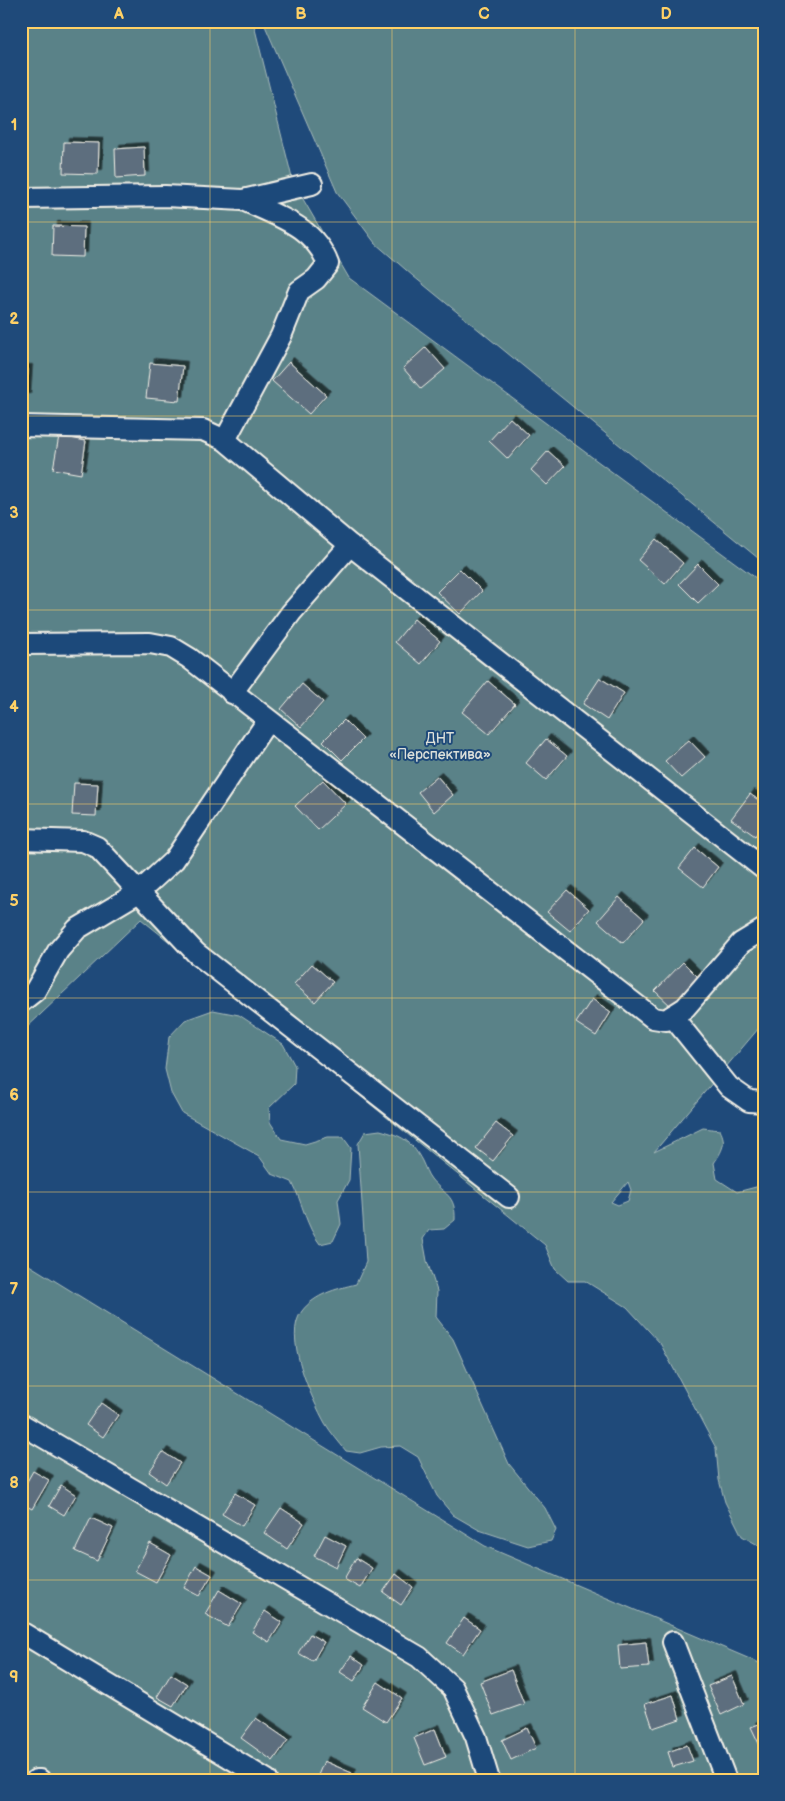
<svg xmlns="http://www.w3.org/2000/svg" width="785" height="1801" viewBox="0 0 785 1801" font-family="'Balsamiq Sans',sans-serif">
  <style>
    .green { fill: #5a8288; stroke: #a7bab8; fill-rule: evenodd }
    .building { fill: #5d6e7e; stroke: #f4f1e8; filter: url(#shadow) }
    .lines { fill: none; stroke-linecap: round; stroke-linejoin: round }
    .minor-casing { stroke: #f4f1e8; stroke-width: 24 }
    .minor { stroke: #1f4a7a; stroke-width: 20 }
    .grid { fill: none; stroke: #ffd166; stroke-width: 1; stroke-opacity: 0.55 }
    .labels { text-anchor: middle; dominant-baseline: central; stroke-width: 4; stroke-linejoin: round; paint-order: stroke }
    .park-label { font-size: 14px; fill: #dde0da; stroke: #1f4a7a }
    .neatline { fill: none; stroke: #ffd166; stroke-width: 2 }
    .grid-label { font-size: 16px; text-anchor: middle; font-weight: bold; fill: #ffd166 }
  </style>
  <defs>
    <filter id="shadow"><feDropShadow dx="4.5" dy="-4.5" stdDeviation="0" flood-color="#0009"/></filter>
  </defs>
  <rect width="100%" height="100%" fill="#1f4a7a"/>
  <filter id="ink" filterUnits="userSpaceOnUse"><feTurbulence type="fractalNoise" baseFrequency=".02" numOctaves="2"/><feDisplacementMap in="SourceGraphic" scale="10" xChannelSelector="R" yChannelSelector="G"/><feConvolveMatrix kernelMatrix="1 2 1 2 8 2 1 2 1" color-interpolation-filters="sRGB"/></filter>
  <g filter="url(#ink)">
    <g class="green">
      <path d="M21,21H253L293,182L349,278L764,584V1022L654,1152L703,1128L720,1130C727,1143 722,1151 714,1163L717,1179L737,1192L756,1187L764,1182V1544L758,1545L742,1536L725,1502L719,1480L716,1448L660,1343L627,1307L585,1281H568L555,1269L545,1245L141,919L21,1033ZM628,1182L631,1190L628,1201L618,1205L611,1202Z"/>
      <polygon points="263,21 764,21 764,563 413,276 375,243 337,192"/>
      <path d="M213,1010L239,1015L283,1044L295,1066L294,1084L269,1108L270,1122L281,1139L305,1144L328,1137H343L351,1148L349,1180L338,1200L341,1224L333,1241L320,1244C306,1226 303,1204 292,1182L272,1174L259,1156L182,1113L171,1093L165,1069L169,1037L185,1020Z"/>
      <path d="M380,1130C402,1136 411,1140 422,1161C425,1167 427,1174 431,1179C444,1195 456,1194 455,1220L444,1229L429,1230L423,1239L427,1261L437,1291L436,1317L453,1339L509,1464L545,1508L556,1530L551,1541L528,1546L479,1530L453,1515L437,1496L418,1457L400,1446L381,1447L360,1453L346,1451C339,1442 331,1433 325,1423C312,1399 282,1336 302,1311C315,1294 336,1289 356,1284L366,1262L358,1144L365,1132Z"/>
      <polygon points="21,1260 485,1546 764,1665 764,1780 21,1780"/>
    </g>
    <g class="building">
      <polygon points="64,142 99,143 98,174 63,173"/>
      <polygon points="144,147 145,176 116,178 115,149"/>
      <polygon points="53,226 84,227 83,257 52,256"/>
      <polygon points="426,347 445,369 421,389 403,368"/>
      <polygon points="289,362 326,395 309,414 272,381"/>
      <polygon points="150,363 183,366 179,401 146,398"/>
      <polygon points="21,369 28,369 26,398 21,398"/>
      <polygon points="510,418 529,435 508,459 489,441"/>
      <polygon points="59,436 86,441 81,474 53,469"/>
      <polygon points="548,451 565,466 547,485 531,470"/>
      <polygon points="656,539 683,563 665,584 638,560"/>
      <polygon points="698,564 718,584 698,603 679,584"/>
      <polygon points="460,569 482,591 460,614 437,592"/>
      <polygon points="414,619 440,641 421,664 395,642"/>
      <polygon points="600,678 624,693 607,720 583,704"/>
      <polygon points="488,681 515,704 489,734 462,712"/>
      <polygon points="302,684 323,702 301,727 281,709"/>
      <polygon points="344,720 363,739 342,760 323,741"/>
      <polygon points="546,739 567,756 546,780 526,763"/>
      <polygon points="689,740 705,757 681,778 665,761"/>
      <polygon points="437,776 453,795 434,812 418,792"/>
      <polygon points="323,780 346,804 318,830 295,806"/>
      <polygon points="74,783 98,784 96,816 72,815"/>
      <polygon points="750,794 764,804 764,824 755,836 731,819"/>
      <polygon points="695,848 718,867 703,887 679,868"/>
      <polygon points="567,890 589,909 570,931 547,912"/>
      <polygon points="619,897 644,919 623,943 598,921"/>
      <polygon points="683,962 700,979 673,1008 655,991"/>
      <polygon points="312,964 333,982 315,1002 294,984"/>
      <polygon points="592,999 611,1012 596,1036 576,1023"/>
      <polygon points="496,1123 513,1136 493,1161 476,1148"/>
      <polygon points="101,1403 118,1415 103,1437 86,1425"/>
      <polygon points="163,1452 180,1463 166,1484 149,1472"/>
      <polygon points="33,1471 49,1480 32,1509 21,1503 21,1492"/>
      <polygon points="61,1485 76,1495 64,1515 49,1506"/>
      <polygon points="235,1493 255,1505 242,1526 222,1514"/>
      <polygon points="281,1508 304,1523 287,1549 264,1533"/>
      <polygon points="91,1518 113,1528 97,1561 75,1551"/>
      <polygon points="325,1535 346,1546 336,1567 314,1556"/>
      <polygon points="150,1543 171,1555 156,1582 135,1571"/>
      <polygon points="356,1558 372,1568 360,1588 344,1579"/>
      <polygon points="196,1566 212,1575 199,1596 184,1588"/>
      <polygon points="396,1574 413,1587 401,1605 383,1592"/>
      <polygon points="219,1590 242,1604 228,1627 205,1614"/>
      <polygon points="265,1611 282,1622 269,1642 252,1632"/>
      <polygon points="464,1618 480,1629 463,1654 447,1643"/>
      <polygon points="310,1634 324,1642 313,1661 298,1653"/>
      <polygon points="646,1642 649,1667 620,1669 618,1645"/>
      <polygon points="351,1656 364,1665 354,1681 340,1672"/>
      <polygon points="511,1670 524,1704 493,1715 480,1682"/>
      <polygon points="171,1674 187,1684 173,1706 157,1697"/>
      <polygon points="732,1676 744,1704 721,1715 708,1686"/>
      <polygon points="378,1682 402,1698 386,1722 362,1707"/>
      <polygon points="673,1695 680,1719 653,1728 645,1704"/>
      <polygon points="256,1718 288,1740 273,1761 241,1738"/>
      <polygon points="764,1722 764,1749 762,1750 751,1727"/>
      <polygon points="527,1728 536,1748 511,1760 502,1740"/>
      <polygon points="435,1729 446,1757 425,1765 414,1738"/>
      <polygon points="687,1745 693,1761 673,1767 668,1752"/>
      <polygon points="324,1761 352,1773 349,1780 316,1780"/>
    </g>
    <g class="lines">
      <defs>
        <g id="minor">
          <polyline points="21,198 165,196 243,200 312,184"/>
          <polyline points="21,426 203,430 225,440 350,545 764,869"/>
          <path d="M225,440L281,336L299,291L316,279L328,264C314,226 277,216 243,200"/>
          <polyline points="21,644 150,643 171,647 189,658 653,1018 666,1020 685,1008 741,943 764,929"/>
          <polyline points="232,693 291,613 350,545"/>
          <polyline points="21,839 83,841 97,847 196,953 509,1197"/>
          <polyline points="21,1002 35,991 58,951 77,929 139,892 174,860 268,720"/>
          <polyline points="672,1016 729,1087 749,1101 764,1102"/>
          <polyline points="21,1424 419,1657 453,1688 476,1737 489,1780"/>
          <polyline points="21,1632 267,1780"/>
          <polyline points="673,1642 726,1780"/>
          <polyline points="36,1780 40,1780"/>
        </g>
      </defs>
      <use href="#minor" class="minor-casing"/>
      <use href="#minor" class="minor"/>
    </g>
  </g>
  <path class="grid" d="M210,21V1780M392,21V1780M575,21V1780M21,222H764M21,416H764M21,610H764M21,804H764M21,998H764M21,1192H764M21,1386H764M21,1580H764"/>
  <g class="labels">
    <g class="park-label">
      <text x="440" y="738">ДНТ<tspan x="440" dy="16">«Перспектива»</tspan></text>
    </g>
  </g>
  <rect width="785" height="1801" fill="none" stroke="#1f4a7a" stroke-width="55"/>
  <rect x="28" y="28" width="730" height="1746" class="neatline"/>
  <g class="grid-label">
    <text x="119" y="19">A</text>
    <text x="301" y="19">B</text>
    <text x="484" y="19">C</text>
    <text x="666" y="19">D</text>
    <text x="14" y="130">1</text>
    <text x="14" y="324">2</text>
    <text x="14" y="518">3</text>
    <text x="14" y="712">4</text>
    <text x="14" y="906">5</text>
    <text x="14" y="1100">6</text>
    <text x="14" y="1294">7</text>
    <text x="14" y="1488">8</text>
    <text x="14" y="1682">9</text>
  </g>
</svg>
